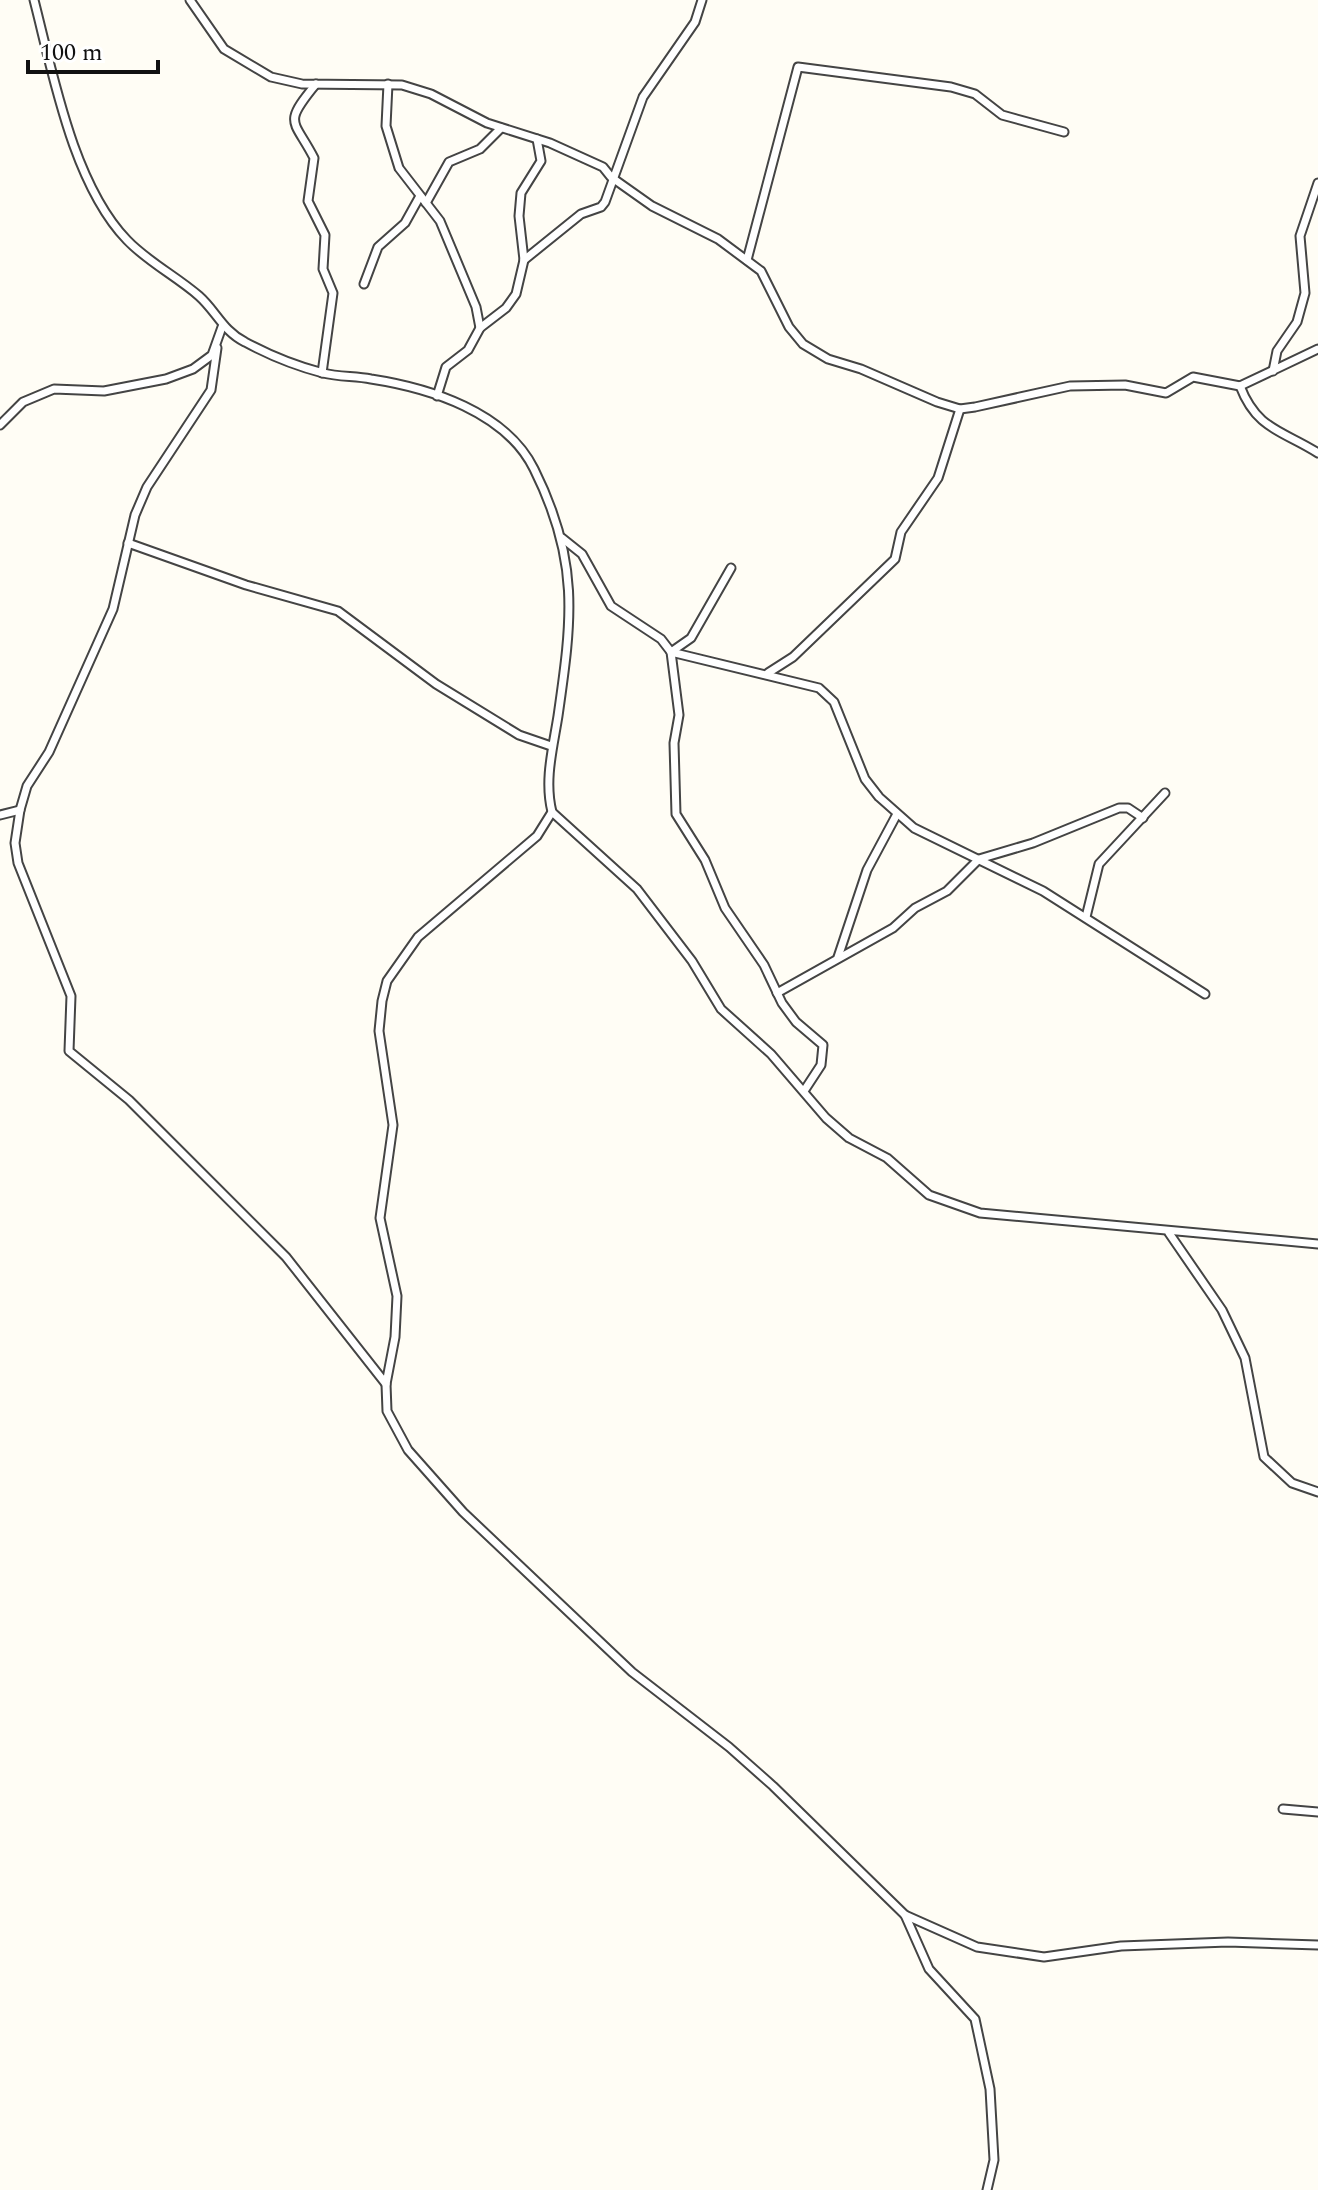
<svg xmlns="http://www.w3.org/2000/svg" width="1318" height="2190" viewBox="0 0 1318 2190" font-family="Spectral,serif">
  <style>
    .lines { fill: none; stroke-linecap: round; stroke-linejoin: round }
    .street-casing { stroke: #444; stroke-width: 11 }
    .street { stroke: #fff; stroke-width: 7 }
  </style>
  <rect width="100%" height="100%" fill="#fffdf5"/>
  <g class="lines">
    <defs>
      <g id="street">
        <path d="M34,0C53,74 73,184 127,240C148,262 176,276 199,296C216,311 223,331 245,342C269,355 296,366 323,373C339,377 355,376 371,379C430,388 506,412 534,469C580,561 572,619 558,716C553,748 544,780 552,812L637,889L692,961L721,1009L771,1054L826,1118L849,1138L887,1158L929,1195L980,1213L1318,1244"/>
        <polyline points="190,0 224,49 271,77 302,84 402,85 431,94 487,123 550,143 603,167 611,177 652,206 718,239 761,271 789,327 803,344 828,359 861,369 937,402 960,409 975,407 1070,386 1125,385 1166,393 1193,377 1240,386 1318,349"/>
        <path d="M316,84C282,125 294,119 314,158L308,201L325,235L323,269L333,293L322,373"/>
        <polyline points="388,84 386,126 399,168 440,221 476,307 480,328"/>
        <polyline points="426,203 449,162 480,149 501,128"/>
        <polyline points="524,260 581,214 601,207 605,202 643,97 695,22 702,0"/>
        <polyline points="747,260 798,67 951,87 975,94 1002,115 1064,132"/>
        <polyline points="364,284 378,247 405,223 420,196"/>
        <polyline points="217,348 211,390 147,487 135,515 113,609 49,752 27,786 20,810 15,843 18,863 71,996 69,1051 129,1100 286,1257 386,1384"/>
        <polyline points="1273,371 1277,351 1297,322 1305,293 1300,236 1318,183"/>
        <path d="M1240,386C1257,430 1282,430 1318,453"/>
        <polyline points="437,396 446,367 468,350 480,328 506,308 516,294 524,260 519,216 521,193 541,161 537,139"/>
        <polyline points="0,425 23,402 54,389 104,391 166,379 193,369 212,355 222,327"/>
        <polyline points="562,538 582,554 611,606 661,639 671,652 679,715 674,743 676,814 705,860 725,908 764,965 782,1003 796,1022 823,1045 821,1065 804,1091"/>
        <polyline points="128,543 246,585 338,611 436,684 519,735 551,746"/>
        <polyline points="671,652 819,688 834,702 865,779 879,797 914,828 1043,891 1205,994"/>
        <polyline points="671,652 691,638 731,568"/>
        <polyline points="768,673 793,657 895,559 901,532 938,478 960,409"/>
        <polyline points="552,812 537,836 418,937 387,981 382,1001 379,1031 393,1125 380,1218 397,1296 395,1337 386,1384 387,1411 408,1450 463,1512 632,1672 729,1747 773,1786 905,1915 929,1969 975,2019 990,2089 994,2160 987,2190"/>
        <polyline points="0,815 20,810"/>
        <polyline points="1086,917 1099,864 1165,793"/>
        <polyline points="838,957 867,870 897,814"/>
        <polyline points="777,993 893,928 915,908 947,891 979,859 1033,843 1119,808 1128,808 1143,818"/>
        <polyline points="1169,1233 1222,1310 1245,1358 1264,1457 1292,1483 1318,1492"/>
        <polyline points="1283,1809 1318,1812"/>
        <polyline points="905,1915 977,1947 1044,1957 1121,1946 1228,1942 1318,1945"/>
      </g>
    </defs>
    <use href="#street" class="street-casing"/>
    <use href="#street" class="street"/>
  </g>
  <path d="M28 60v12h130v-12" fill="none" stroke="#111111" stroke-width="4"/>
  <text x="40" y="60" font-size="24" fill="#111111" stroke="#ffffff" stroke-width="6" paint-order="stroke">100 m</text>
</svg>
